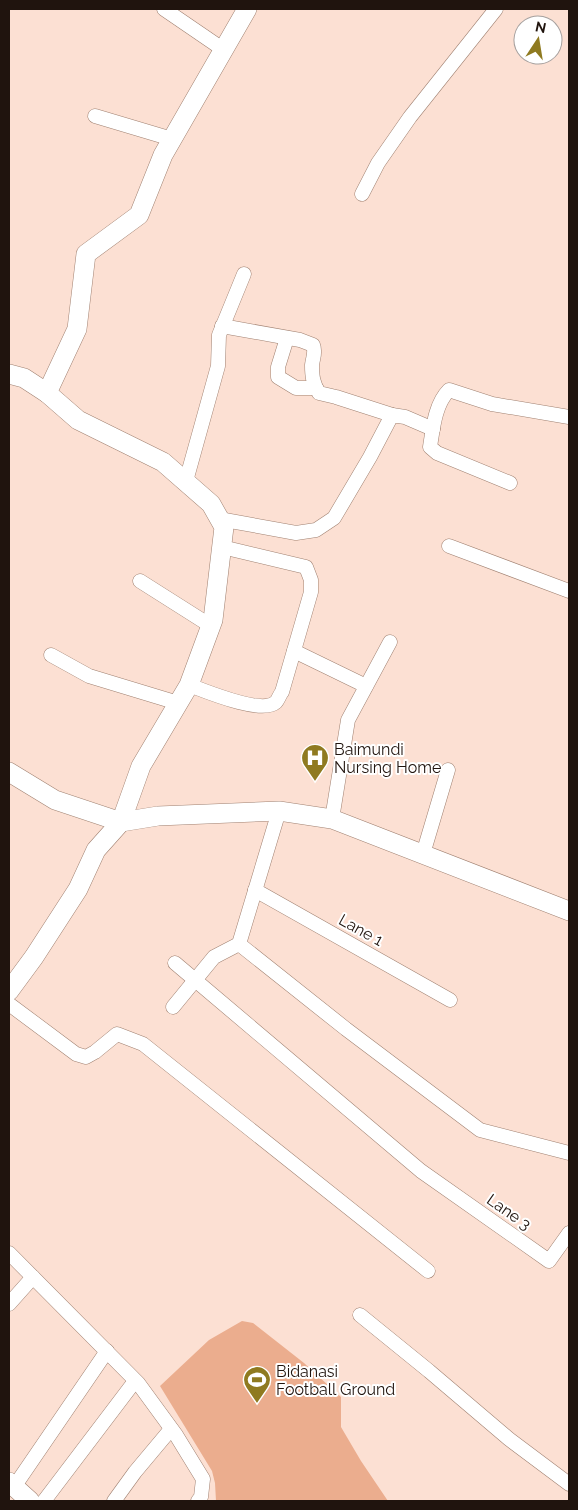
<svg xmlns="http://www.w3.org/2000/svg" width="578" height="1510" viewBox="0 0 578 1510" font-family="Raleway,sans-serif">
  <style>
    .green { fill: #ebad8e }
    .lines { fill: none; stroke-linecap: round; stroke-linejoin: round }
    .street-casing { stroke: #a08171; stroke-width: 15 }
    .secondary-casing { stroke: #a08171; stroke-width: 20 }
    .street { stroke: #fff; stroke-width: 14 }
    .secondary { stroke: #fff; stroke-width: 19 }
    .labels { text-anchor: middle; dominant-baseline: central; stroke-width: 4; stroke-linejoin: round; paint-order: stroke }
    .poi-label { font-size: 16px; fill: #20140e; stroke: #fff; text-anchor: start }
    .street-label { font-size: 16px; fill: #20140e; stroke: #fff }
  </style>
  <rect width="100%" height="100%" fill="#fce0d3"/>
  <polygon class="green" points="242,1321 253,1323 304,1363 341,1397 341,1427 361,1461 388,1501 216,1501 215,1483 212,1471 160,1386 209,1340"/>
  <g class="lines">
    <defs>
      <g id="street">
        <polyline points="164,9 224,50"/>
        <polyline points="95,116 172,139"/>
        <polyline points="362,194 378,163 410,117 496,9"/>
        <path d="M222,326L300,340L313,345C316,352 313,357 312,365C312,376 313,384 319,393L336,397L392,415"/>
        <polyline points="287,338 278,367 278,377 296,388 316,388"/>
        <polyline points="186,481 218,366 219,335 244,274"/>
        <path d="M510,483L437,453L430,447C433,428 435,404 449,390L492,404L569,417"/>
        <polyline points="219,519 296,533 316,530 334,518 370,457 392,415 405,417 433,429"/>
        <polyline points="449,546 569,591"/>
        <polyline points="140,581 211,626"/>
        <polyline points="294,651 366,686"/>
        <polyline points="51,655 89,676 178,703"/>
        <path d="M189,685C205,691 262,715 276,702C278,700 280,694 282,692L311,592V580L306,567L222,547"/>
        <polyline points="279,811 239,944 346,1029 480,1130 569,1153"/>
        <polyline points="332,819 348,720 390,642"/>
        <polyline points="423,854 448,770"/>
        <polyline points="255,890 450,1000"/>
        <polyline points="175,963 421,1171 549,1261 569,1233"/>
        <polyline points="9,1004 76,1054 86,1057 95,1052 117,1034 143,1044 428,1271"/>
        <polyline points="173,1007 214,957 239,944"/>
        <polyline points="9,1253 138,1383 176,1435 203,1479 201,1497 198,1501"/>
        <polyline points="9,1304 33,1277"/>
        <polyline points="360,1315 429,1371 509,1439 569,1484"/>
        <polyline points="14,1487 107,1351"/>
        <polyline points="44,1501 135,1381"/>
        <polyline points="114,1501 135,1472 171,1429"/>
      </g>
      <g id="secondary">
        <polyline points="9,374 24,378 47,393"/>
        <polyline points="9,772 55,800 121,822 158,816 279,811 332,819 569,911"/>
        <polyline points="9,991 34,957 78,889 96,850 121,822 141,766 189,685 213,620 224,527 211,504 163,462 78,420 47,393 77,329 86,254 139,215 163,155 247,9"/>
        <polyline points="9,1482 30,1501"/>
      </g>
    </defs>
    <use href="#street" class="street-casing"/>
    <use href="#secondary" class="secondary-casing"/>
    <use href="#street" class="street"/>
    <use href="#secondary" class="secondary"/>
  </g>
  <defs>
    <symbol id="hospital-pin" viewBox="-11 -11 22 30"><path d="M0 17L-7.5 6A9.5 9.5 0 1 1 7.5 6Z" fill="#8f7a20" stroke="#fff"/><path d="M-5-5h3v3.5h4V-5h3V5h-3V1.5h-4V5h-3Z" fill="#fff"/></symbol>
    <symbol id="stadium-pin" viewBox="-11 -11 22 30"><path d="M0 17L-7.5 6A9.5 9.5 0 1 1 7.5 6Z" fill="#8f7a20" stroke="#fff"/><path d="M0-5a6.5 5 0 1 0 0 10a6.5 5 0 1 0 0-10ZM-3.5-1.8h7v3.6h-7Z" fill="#fff"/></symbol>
  </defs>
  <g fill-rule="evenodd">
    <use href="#hospital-pin" x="299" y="742" width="32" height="43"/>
    <use href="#stadium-pin" x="241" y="1364" width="32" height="43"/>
  </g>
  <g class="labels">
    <g class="poi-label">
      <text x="334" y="749">Baimundi<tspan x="334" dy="18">Nursing Home</tspan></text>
      <text x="276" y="1371">Bidanasi<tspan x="276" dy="18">Football Ground</tspan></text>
    </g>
    <g class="street-label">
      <text transform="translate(361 930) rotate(29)">Lane 1</text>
      <text transform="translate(509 1212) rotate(35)">Lane 3</text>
    </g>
  </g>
  <rect width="578" height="1510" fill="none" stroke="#20140e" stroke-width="20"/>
  <g transform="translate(538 40) rotate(12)"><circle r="24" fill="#ffffff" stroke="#a6a19f"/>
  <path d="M0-4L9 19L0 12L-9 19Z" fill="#8f7a20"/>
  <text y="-8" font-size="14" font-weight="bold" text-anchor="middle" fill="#20140e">N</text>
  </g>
</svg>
